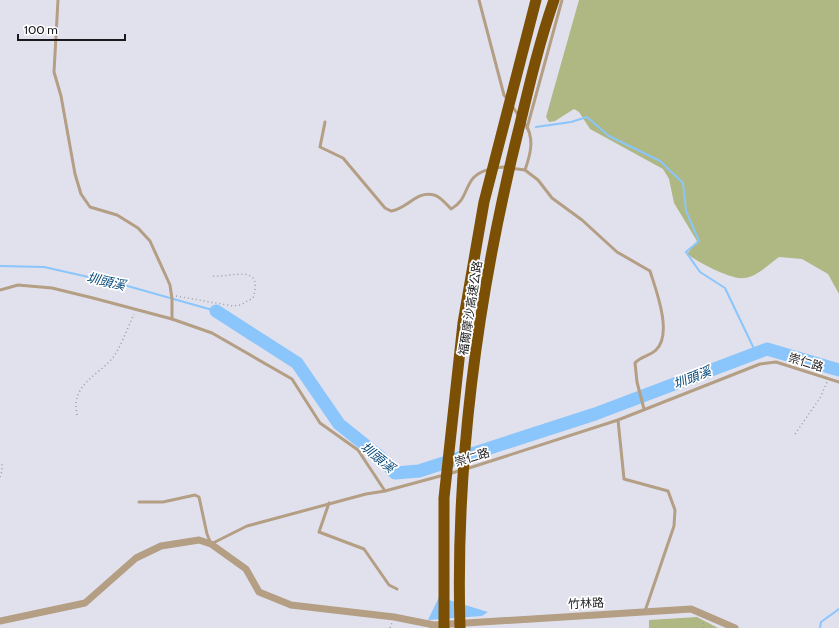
<svg xmlns="http://www.w3.org/2000/svg" width="839" height="628" viewBox="0 0 839 628" font-family="Cabin,'Noto Sans TC',sans-serif">
  <style>
    .green { fill: #afb882 }
    .water { fill: #8ac5fb }
    .lines { fill: none; stroke-linecap: round; stroke-linejoin: round }
    .stream { stroke: #8ac5fb; stroke-width: 2 }
    .river { stroke: #8ac5fb; stroke-width: 13 }
    .path { stroke: #9d9da6; stroke-width: 1.5; stroke-dasharray: 1 3; stroke-linecap: butt }
    .service { stroke: #b49e84; stroke-width: 3 }
    .tertiary { stroke: #b49e84; stroke-width: 7 }
    .motorway { stroke: #7b4f04; stroke-width: 11 }
    .labels { text-anchor: middle; dominant-baseline: central; stroke-width: 3.5; stroke-linejoin: round; paint-order: stroke }
    .street-label { font-size: 12px; fill: #1a1a1e; stroke: #fff }
    .water-label { font-size: 13px; font-style: italic; fill: #04497a; stroke: #fff }
  </style>
  <rect width="100%" height="100%" fill="#e1e1ed"/>
  <g class="green">
    <path d="M579,0H839V294L828,274L802,259L779,257C769,264 757,277 744,278C731,280 698,262 687,254L697,241L674,203L669,179L663,169L590,129L579,112L574,109L555,121L549,122L546,117Z"/>
    <polygon points="697,617 718,628 649,628 649,620"/>
  </g>
  <polygon class="water" points="439,597 488,612 482,616 428,620"/>
  <g class="lines">
    <g class="stream">
      <polyline points="536,127 571,122 587,117 609,136 660,161 683,183 686,211 699,241 686,252 700,272 725,288 756,353"/>
      <polyline points="0,266 44,267 124,285 216,311"/>
      <polyline points="820,628 821,622 839,609"/>
    </g>
    <polyline class="river" points="216,311 297,363 339,424 380,457 395,473 419,471 595,414 767,349 839,370"/>
    <g class="path">
      <path d="M176,296L233,306L240,305L253,298C264,262 232,278 211,276"/>
      <path d="M77,415C70,381 103,375 116,353C123,341 128,327 134,314"/>
      <polyline points="795,434 820,398 827,382"/>
      <polyline points="0,477 2,471 2,464"/>
      <polyline points="390,628 392,623"/>
      <polyline points="703,628 703,622"/>
    </g>
    <g class="service">
      <polyline points="58,0 54,72 61,96 75,174 81,194 90,207 117,215 138,228 150,241 170,285 172,299 172,319"/>
      <polyline points="479,0 504,95 508,100"/>
      <polyline points="512,106 519,116"/>
      <path d="M325,122L320,147L343,158L385,208L391,211C407,209 417,190 434,195C440,196 447,205 451,209C472,198 461,175 491,169"/>
      <path d="M524,122C535,137 531,153 525,170"/>
      <polyline points="527,128 562,0"/>
      <path d="M496,168L503,167L525,170L538,180L552,198L582,220L617,252L650,271C656,290 673,334 656,350C650,356 641,356 635,363L637,382L644,409"/>
      <polyline points="0,290 18,285 52,288 93,298 172,319 212,333 292,379 320,423 358,450 385,491"/>
      <polyline points="618,420 624,479 668,491 675,510 674,526 645,611"/>
      <polyline points="466,469 618,420 760,364 776,362 839,382"/>
      <polyline points="449,474 461,470"/>
      <polyline points="139,502 163,502 195,495 199,497 207,534 211,544 247,526 366,494 385,491 444,475"/>
      <polyline points="329,503 319,532 364,549 389,585 397,589"/>
    </g>
    <polyline class="tertiary" points="0,621 85,603 136,558 161,546 199,540 211,544 246,569 259,592 291,605 394,617 434,625 691,609 735,628"/>
    <g class="motorway">
      <polyline points="444,628 444,498 463,323 484,202 536,0"/>
      <path d="M460,628C455,458 479,288 520,124C530,82 540,40 554,0"/>
    </g>
  </g>
  <g class="labels">
    <g class="street-label">
      <text transform="translate(470 308) rotate(-81)">福爾摩沙高速公路</text>
      <text transform="translate(806 362) rotate(17)">崇仁路</text>
      <text transform="translate(472 457) rotate(-17)">崇仁路</text>
      <text transform="translate(586 603) rotate(-3)">竹林路</text>
    </g>
    <g class="water-label">
      <text transform="translate(106 281) rotate(13)">圳頭溪</text>
      <text transform="translate(692 377) rotate(-21)">圳頭溪</text>
      <text transform="translate(378 457) rotate(39)">圳頭溪</text>
    </g>
  </g>
  <path d="M18 34v6h107v-6" fill="none" stroke="#1a1a1e" stroke-width="2"/>
  <text x="24" y="34" font-size="12" fill="#1a1a1e" stroke="#ffffff" stroke-width="3" paint-order="stroke">100 m</text>
</svg>
